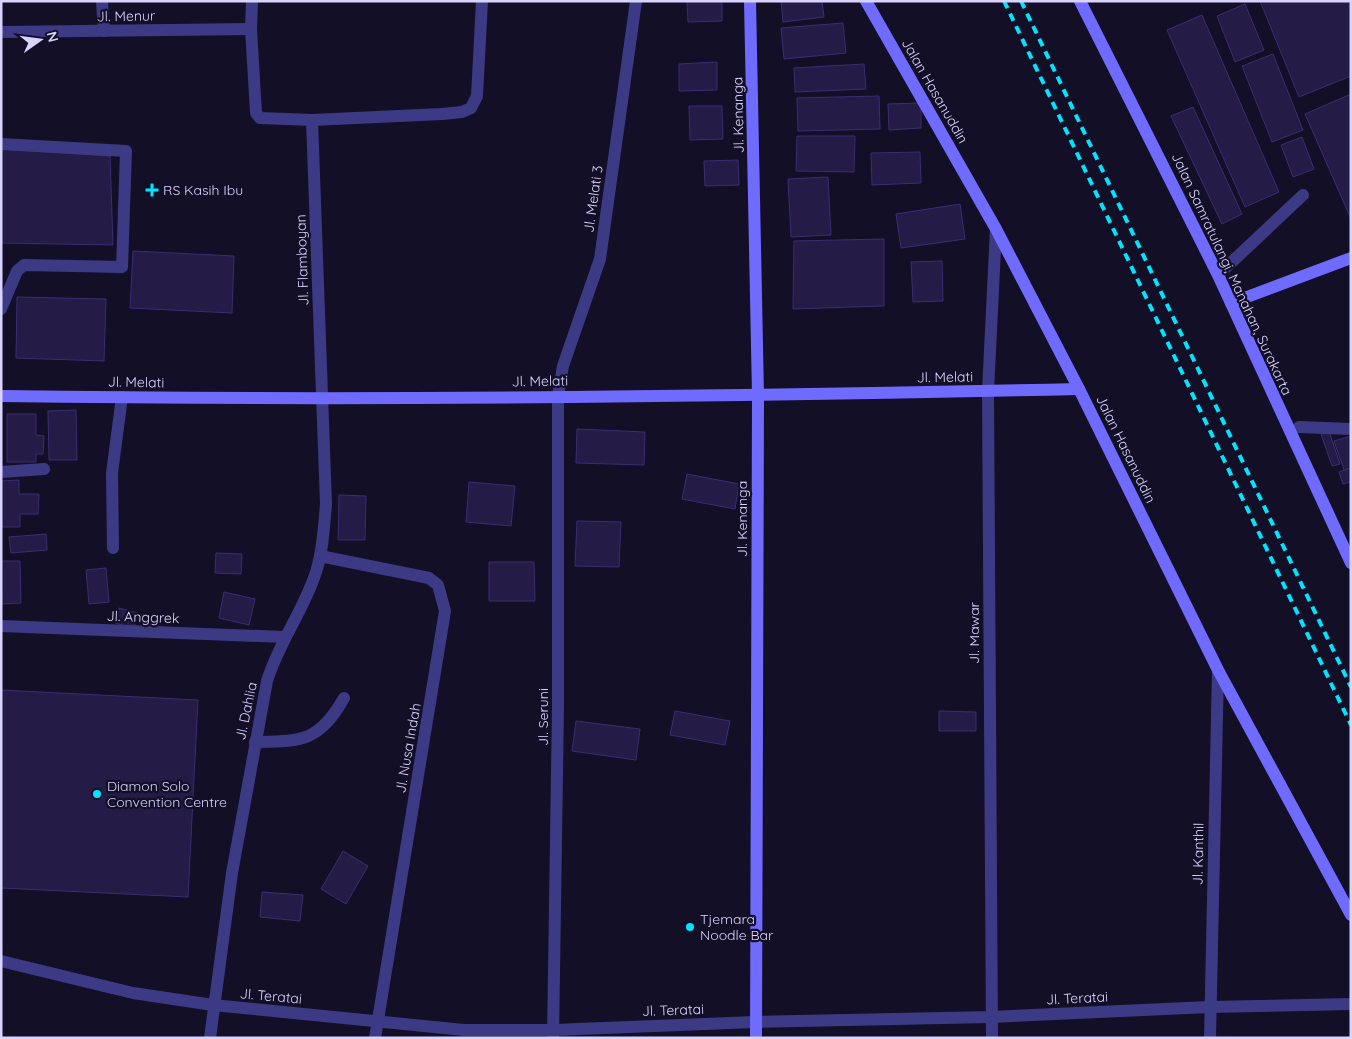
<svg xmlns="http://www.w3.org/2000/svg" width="1352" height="1039" viewBox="0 0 1352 1039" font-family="Quicksand,sans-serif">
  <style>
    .building { fill: #241b47; stroke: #3b2d73 }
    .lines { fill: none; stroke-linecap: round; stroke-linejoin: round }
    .lane { stroke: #3d3a85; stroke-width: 12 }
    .street { stroke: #3d3a85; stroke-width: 12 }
    .secondary { stroke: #6f6bff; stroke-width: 12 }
    .rail { stroke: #00e5ff; stroke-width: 4; stroke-dasharray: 8 6; stroke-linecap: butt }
    .poi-dot { fill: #00e5ff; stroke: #130f26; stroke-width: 2 }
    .labels { text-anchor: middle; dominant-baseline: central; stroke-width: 4.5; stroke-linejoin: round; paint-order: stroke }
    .street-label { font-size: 14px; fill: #d9d4ff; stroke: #130f26 }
    .poi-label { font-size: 14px; fill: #d9d4ff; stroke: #130f26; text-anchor: start }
  </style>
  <rect width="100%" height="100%" fill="#130f26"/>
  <g class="building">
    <polygon points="687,1 722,1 722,21 688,22"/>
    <polygon points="781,1 822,1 824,17 783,22"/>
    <polygon points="1260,1 1351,1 1351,76 1299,97"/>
    <polygon points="1245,4 1264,50 1235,62 1217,16"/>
    <polygon points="1202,15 1279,192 1245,207 1167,30"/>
    <polygon points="843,23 846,53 784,59 781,28"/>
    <polygon points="1273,54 1303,130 1272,142 1242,66"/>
    <polygon points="717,62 717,90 679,91 679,64"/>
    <polygon points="864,64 866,89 795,92 794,68"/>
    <polygon points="1351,94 1351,219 1305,114"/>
    <polygon points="879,96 880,129 798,131 797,98"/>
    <polygon points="921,103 921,128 889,130 888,104"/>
    <polygon points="689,106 722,106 723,139 690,140"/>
    <polygon points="1193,107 1242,214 1222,224 1171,116"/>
    <polygon points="797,136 855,136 854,172 796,171"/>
    <polygon points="1302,137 1314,169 1293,177 1281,145"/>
    <polygon points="1,149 110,156 113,245 1,243"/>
    <polygon points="920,152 921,183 872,185 871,153"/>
    <polygon points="738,160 739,185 705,186 704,161"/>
    <polygon points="828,177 831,235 791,237 788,179"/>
    <polygon points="960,204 965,239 901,248 896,214"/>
    <polygon points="884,239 884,306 793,309 794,241"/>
    <polygon points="133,251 234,256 232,313 130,308"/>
    <polygon points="942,261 943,301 913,302 911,262"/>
    <polygon points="17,297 106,299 104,361 16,358"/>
    <polygon points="76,410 77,460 49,460 48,411"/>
    <polygon points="7,414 36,414 36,435 44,436 43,454 36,454 36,462 7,462"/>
    <polygon points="577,429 645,432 644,465 576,463"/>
    <polygon points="1329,431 1340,464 1332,466 1321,434"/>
    <polygon points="1351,436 1351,468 1344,470 1334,441"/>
    <polygon points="1351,468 1351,482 1343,484 1339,472"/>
    <polygon points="687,474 739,484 735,509 682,499"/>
    <polygon points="19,480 19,494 39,494 38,514 20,514 20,527 1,527 1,481"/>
    <polygon points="469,482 515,486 511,526 466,522"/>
    <polygon points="339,495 366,496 365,540 338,540"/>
    <polygon points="577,521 621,522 619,567 575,566"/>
    <polygon points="46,534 47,550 11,553 9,537"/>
    <polygon points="216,553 242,554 241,574 215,573"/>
    <polygon points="1,561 20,561 21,603 1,604"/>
    <polygon points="489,562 534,562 535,601 489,601"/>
    <polygon points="106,568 109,602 89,604 86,570"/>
    <polygon points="224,592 255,599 249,625 219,618"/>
    <polygon points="119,608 138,613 134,628 115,623"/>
    <polygon points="1,690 198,700 188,897 1,888"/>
    <polygon points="675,711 730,721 725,745 670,735"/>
    <polygon points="939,711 976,712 976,731 939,731"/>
    <polygon points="576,721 640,729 636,760 572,751"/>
    <polygon points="343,851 368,866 346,904 321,889"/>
    <polygon points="262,892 303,895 300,921 260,917"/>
  </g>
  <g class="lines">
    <g class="lane">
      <polyline points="1,144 126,151 122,267 24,265 17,271 1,309"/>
      <polyline points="1218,275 1303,195"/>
    </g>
    <g class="street">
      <polyline points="102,1 104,31"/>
      <polyline points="252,1 251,29 256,113 260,118 312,120 442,114 462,112 471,108 477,96 482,1"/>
      <polyline points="1,32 251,29"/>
      <polyline points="1299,427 1351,429"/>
      <polyline points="1,472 44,469"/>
      <polyline points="113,548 112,473 122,397"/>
      <polyline points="320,556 429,578 438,585 445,611 375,1038"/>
      <polyline points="1,626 284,637"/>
      <path d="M255,742C302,741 319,742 344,698"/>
      <polyline points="1,961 133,993 213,1005 464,1030 554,1030 755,1022 991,1017 1209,1007 1351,1004"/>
      <path d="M210,1038L232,873L267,681C279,642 304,610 316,572C323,551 324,526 326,504L312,120"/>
      <polyline points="553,1038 558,707 558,396 563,366 600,259 636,1"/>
      <polyline points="992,1038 988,391 996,229"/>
      <polyline points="1210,1038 1218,670"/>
    </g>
    <g class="secondary">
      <polyline points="750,1 758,395 756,1038"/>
      <polyline points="866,1 996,229 1079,389 1218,670 1351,915"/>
      <polyline points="1080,1 1218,275 1351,563"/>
      <polyline points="1231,303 1351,258"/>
      <path d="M1,396C361,401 720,397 1079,389"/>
    </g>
    <g class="rail">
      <polyline points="1004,1 1351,725"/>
      <polyline points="1021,1 1351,687"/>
    </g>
  </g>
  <g class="poi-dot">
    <path d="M149.5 182.5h5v5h5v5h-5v5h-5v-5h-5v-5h5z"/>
    <circle cx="97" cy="794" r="5"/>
    <circle cx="690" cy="927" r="5"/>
  </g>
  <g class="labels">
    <g class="street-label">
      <text transform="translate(126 16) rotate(-1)">Jl. Menur</text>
      <text transform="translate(935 91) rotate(60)">Jalan Hasanuddin</text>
      <text transform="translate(738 115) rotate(-91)">Jl. Kenanga</text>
      <text transform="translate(593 199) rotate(-82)">Jl. Melati 3</text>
      <text transform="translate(302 260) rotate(-92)">Jl. Flamboyan</text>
      <text transform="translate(1232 274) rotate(65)">Jalan Samratulangi, Manahan, Surakarta</text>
      <text transform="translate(945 377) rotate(-1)">Jl. Melati</text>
      <text transform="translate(540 381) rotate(-1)">Jl. Melati</text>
      <text transform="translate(136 382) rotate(1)">Jl. Melati</text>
      <text transform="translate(1126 449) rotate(64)">Jalan Hasanuddin</text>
      <text transform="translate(742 519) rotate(-90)">Jl. Kenanga</text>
      <text transform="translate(143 617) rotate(2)">Jl. Anggrek</text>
      <text transform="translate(974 633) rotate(-90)">Jl. Mawar</text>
      <text transform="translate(246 711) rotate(-78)">Jl. Dahlia</text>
      <text transform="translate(543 717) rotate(-90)">Jl. Seruni</text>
      <text transform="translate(408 748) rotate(-80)">Jl. Nusa Indah</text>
      <text transform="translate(1198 854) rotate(-89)">Jl. Kanthil</text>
      <text transform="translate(271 996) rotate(5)">Jl. Teratai</text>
      <text transform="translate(1077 998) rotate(-3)">Jl. Teratai</text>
      <text transform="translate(673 1010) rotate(-2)">Jl. Teratai</text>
    </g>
    <g class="poi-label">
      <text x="163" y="190">RS Kasih Ibu</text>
      <text x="107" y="786">Diamon Solo<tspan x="107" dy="16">Convention Centre</tspan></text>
      <text x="700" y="919">Tjemara<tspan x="700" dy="16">Noodle Bar</tspan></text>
    </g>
  </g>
  <rect width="1352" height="1039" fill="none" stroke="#d9d4ff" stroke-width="5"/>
  <g transform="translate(40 40) rotate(76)" stroke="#130f26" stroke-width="4" paint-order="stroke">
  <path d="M0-4L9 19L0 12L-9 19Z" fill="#d9d4ff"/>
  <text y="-8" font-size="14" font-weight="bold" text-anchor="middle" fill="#d9d4ff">N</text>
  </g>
</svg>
